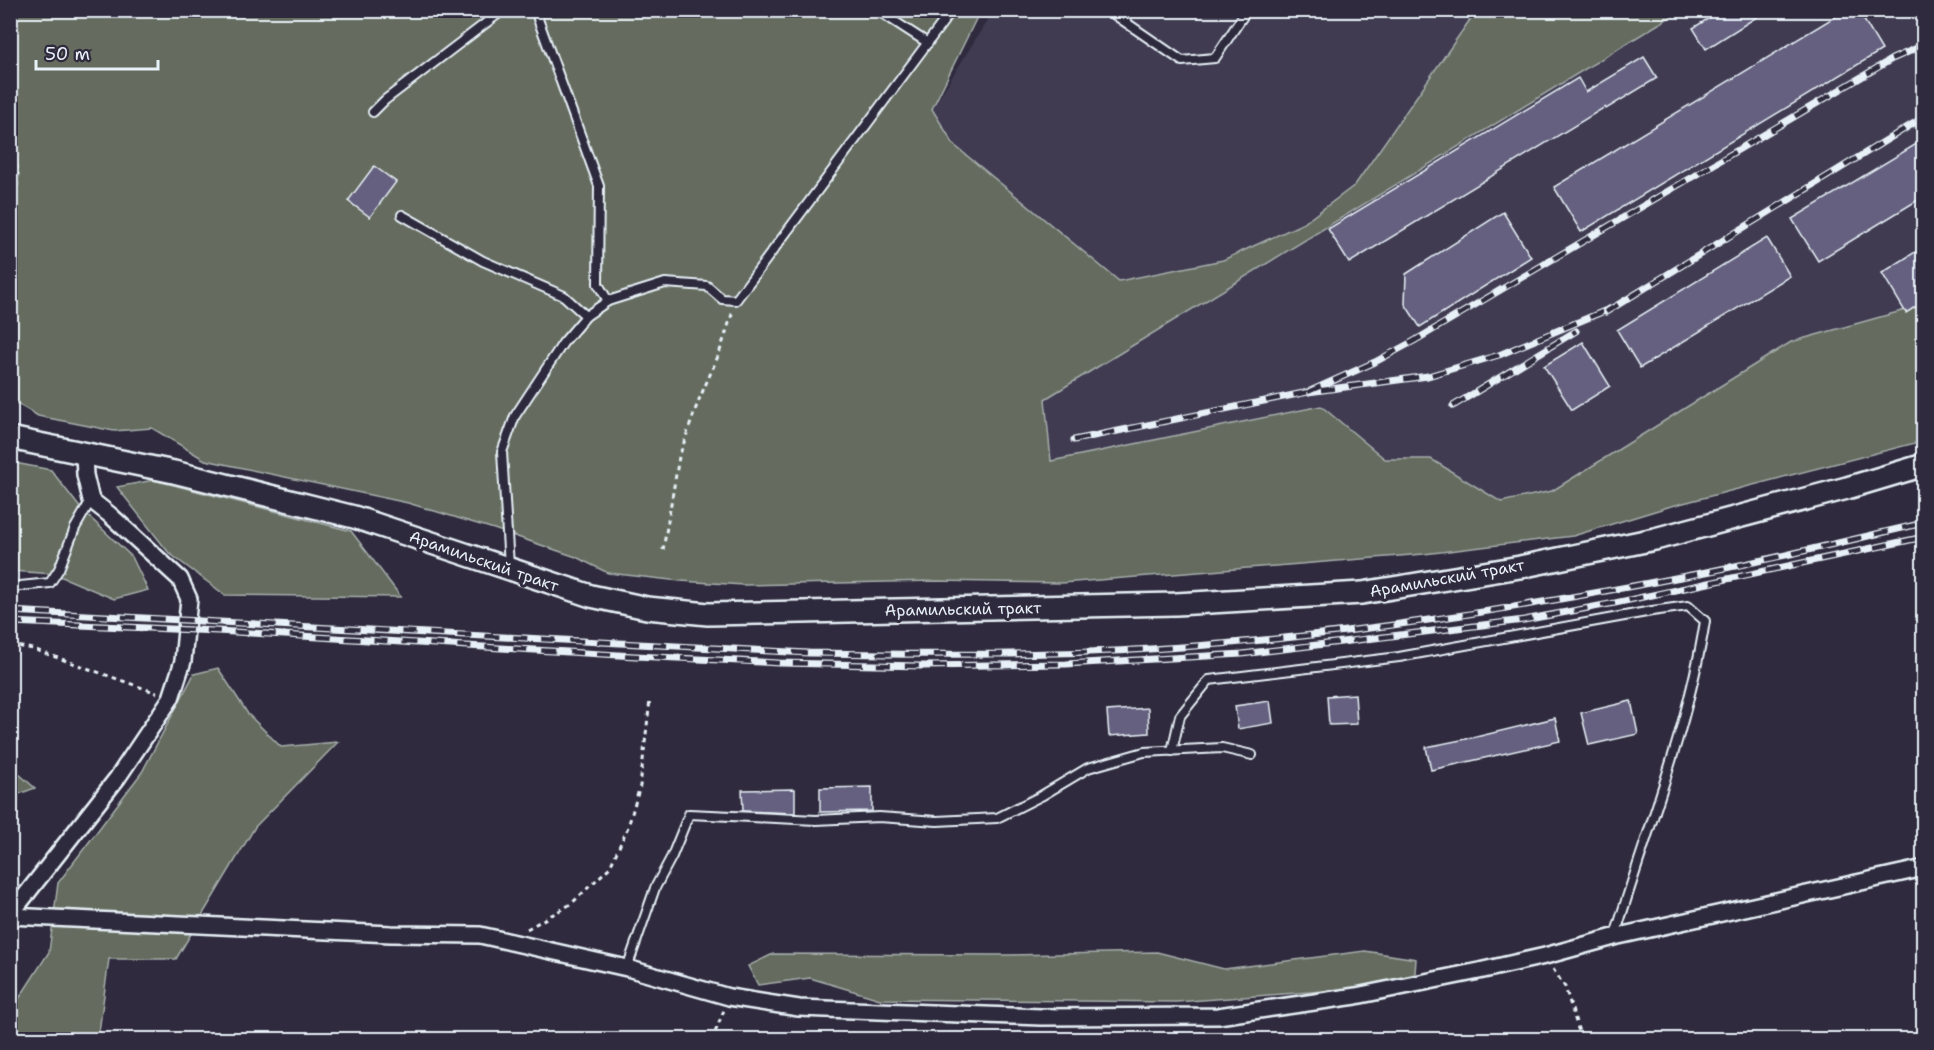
<svg xmlns="http://www.w3.org/2000/svg" width="1934" height="1050" viewBox="0 0 1934 1050" font-family="'Shantell Sans',sans-serif">
  <style>
    .built { fill: #3f3a51 }
    .green { fill: #656c5f; stroke: #a6aeac; stroke-width: 1.5 }
    .building { fill: #65617f; stroke: #e8f1f8; stroke-width: 1.5 }
    .lines { fill: none; stroke-linecap: round; stroke-linejoin: round }
    .service-casing { stroke: #e8f1f8; stroke-width: 12 }
    .minor-casing { stroke: #e8f1f8; stroke-width: 20 }
    .secondary-casing { stroke: #e8f1f8; stroke-width: 26 }
    .path { stroke: #e8f1f8; stroke-width: 3; stroke-dasharray: 4.5 4.5; stroke-linecap: butt }
    .service { stroke: #2f2a3d; stroke-width: 8 }
    .minor { stroke: #2f2a3d; stroke-width: 15 }
    .secondary { stroke: #2f2a3d; stroke-width: 21 }
    .rail-casing { stroke: #e8f1f8; stroke-width: 7 }
    .rail { stroke: #2f2a3d; stroke-width: 4.5; stroke-dasharray: 14; stroke-linecap: butt }
    .labels { text-anchor: middle; dominant-baseline: central; stroke-width: 6; stroke-linejoin: round; paint-order: stroke }
    .street-label { font-size: 16px; fill: #e8f1f8; stroke: #2f2a3d }
  </style>
  <rect width="100%" height="100%" fill="#2f2a3d"/>
  <filter id="ink" filterUnits="userSpaceOnUse"><feTurbulence type="fractalNoise" baseFrequency=".0167" numOctaves="2"/><feDisplacementMap in="SourceGraphic" scale="12" xChannelSelector="R" yChannelSelector="G"/><feConvolveMatrix kernelMatrix="1 2 1 2 8 2 1 2 1" color-interpolation-filters="sRGB"/></filter>
  <g filter="url(#ink)">
    <g class="built">
      <polygon points="993,11 1476,11 1356,185 1304,223 1223,260 1119,281 954,145 932,109"/>
      <polygon points="1680,11 1923,11 1923,305 1791,342 1552,491 1501,502 1431,459 1385,459 1321,406 1051,462 1044,399"/>
    </g>
    <g class="green">
      <polygon points="11,11 980,11 932,109 954,145 1119,281 1223,260 1304,223 1355,185 1476,11 1680,11 1045,399 1051,461 1321,406 1385,459 1431,459 1501,502 1552,491 1791,342 1923,305 1923,441 1668,507 1573,536 1424,554 1062,583 936,581 744,585 680,581 608,573 576,557 494,529 408,503 205,460 152,428 114,431 38,416 11,400"/>
      <polygon points="10,462 51,470 81,509 132,557 148,590 114,599 55,574 11,571"/>
      <polygon points="154,480 351,531 401,597 225,595 169,553 117,487"/>
      <polygon points="218,668 248,714 281,747 338,742 255,827 176,959 109,959 98,1039 11,1040 11,1011 49,952 58,883 142,772 194,674"/>
      <polygon points="11,767 35,788 11,797"/>
      <polygon points="1365,951 1416,959 1415,974 1350,989 1176,1002 880,999 810,978 758,985 748,966 773,954 1007,955 1157,952 1224,969"/>
      <polygon points="1587,1033 1854,1039 1588,1040"/>
    </g>
    <g class="building">
      <polygon points="1722,10 1768,10 1706,49 1693,28"/>
      <polygon points="1846,10 1858,10 1882,50 1581,232 1554,187"/>
      <polygon points="1644,57 1657,78 1606,109 1605,107 1349,263 1328,229 1578,78 1586,92"/>
      <polygon points="1923,140 1923,197 1818,261 1792,219"/>
      <polygon points="374,166 396,182 370,217 348,201"/>
      <polygon points="1503,212 1531,257 1420,327 1405,304 1406,274"/>
      <polygon points="1767,238 1790,276 1640,368 1617,330"/>
      <polygon points="1923,247 1923,302 1906,313 1882,273"/>
      <polygon points="1583,342 1610,386 1572,410 1544,366"/>
      <polygon points="1355,694 1357,724 1329,725 1327,696"/>
      <polygon points="1270,701 1273,723 1238,729 1235,706"/>
      <polygon points="1631,701 1638,734 1589,745 1581,713"/>
      <polygon points="1148,708 1149,733 1109,736 1107,711"/>
      <polygon points="1555,718 1560,741 1431,770 1426,747 1476,737"/>
      <polygon points="872,787 872,811 820,812 820,788"/>
      <polygon points="795,789 795,813 743,811 742,790"/>
    </g>
    <g class="lines">
      <defs>
        <g id="service">
          <polyline points="539,10 538,19 599,186 598,284 608,301"/>
          <polyline points="877,10 928,43"/>
          <polyline points="1087,10 1090,10"/>
          <polyline points="1116,10 1115,15 1182,61 1215,58 1247,10"/>
          <polyline points="373,112 385,100 503,10"/>
          <polyline points="402,215 483,261 564,296 586,316"/>
          <polyline points="509,566 502,452 515,416 563,343 586,316 608,301 665,283 707,286 722,299 736,300 952,10"/>
          <polyline points="10,587 50,583 59,569 75,528 91,500"/>
          <path d="M1172,751L1180,716L1209,680L1399,657L1652,611L1688,606L1705,621C1688,729 1646,832 1615,936"/>
          <polyline points="627,968 655,888 672,856 689,814 816,820 879,817 937,821 997,818 1041,796 1088,768 1144,752 1222,748 1252,755"/>
        </g>
        <g id="minor">
          <polyline points="10,915 118,777 171,698 183,661 189,599 180,579 110,515 91,500 85,475 84,454"/>
          <polyline points="10,916 391,934 480,935 627,968 729,997 799,1008 1041,1017 1218,1016 1356,996 1479,971 1545,956 1614,937 1924,868"/>
        </g>
        <polyline id="secondary" points="10,438 174,472 354,517 591,596 647,608 708,614 1176,604 1362,593 1520,567 1655,539 1847,488 1924,465"/>
      </defs>
      <use href="#service" class="service-casing"/>
      <use href="#minor" class="minor-casing"/>
      <use href="#secondary" class="secondary-casing"/>
      <g class="path">
        <polyline points="10,138 18,171 17,190 10,222"/>
        <polyline points="10,164 17,170"/>
        <polyline points="663,550 679,457 698,402 719,354 733,311"/>
        <polyline points="10,645 33,649 157,693"/>
        <polyline points="527,929 571,904 610,867 628,827 640,786 650,700"/>
        <polyline points="1553,969 1565,987 1579,1032 1579,1040"/>
        <polyline points="712,1040 724,1010"/>
      </g>
      <use href="#service" class="service"/>
      <use href="#minor" class="minor"/>
      <use href="#secondary" class="secondary"/>
      <defs>
        <g id="rail">
          <polyline points="1606,312 1924,117"/>
          <polyline points="1308,392 1375,362 1414,341 1892,59 1924,45"/>
          <polyline points="1453,406 1576,331"/>
          <polyline points="1074,440 1308,392 1428,376 1499,355 1614,307"/>
          <path d="M10,611L809,653C933,655 1059,656 1182,647C1352,635 1520,608 1686,576C1766,561 1845,541 1924,523"/>
          <polyline points="10,622 217,631 635,656 779,663 922,666 1066,664 1242,654 1524,620 1615,603 1924,537"/>
        </g>
      </defs>
      <use href="#rail" class="rail-casing"/>
      <use href="#rail" class="rail"/>
    </g>
  </g>
  <g class="labels">
    <g class="street-label">
      <text transform="translate(484 561) rotate(19)">Арамильский тракт</text>
      <text transform="translate(1447 578) rotate(-10)">Арамильский тракт</text>
      <text transform="translate(963 609) rotate(-1)">Арамильский тракт</text>
    </g>
  </g>
  <rect width="1934" height="1050" fill="none" stroke="#2f2a3d" stroke-width="36"/>
  <rect x="18" y="18" width="1898" height="1014" fill="none" stroke="#e8f1f8" stroke-width="2" filter="url(#ink)"/>
  <path d="M36 60v9h122v-9" fill="none" stroke="#e8f1f8" stroke-width="3"/>
  <text x="45" y="60" font-size="18" fill="#e8f1f8" stroke="#2f2a3d" stroke-width="4.5" paint-order="stroke">50 m</text>
</svg>
